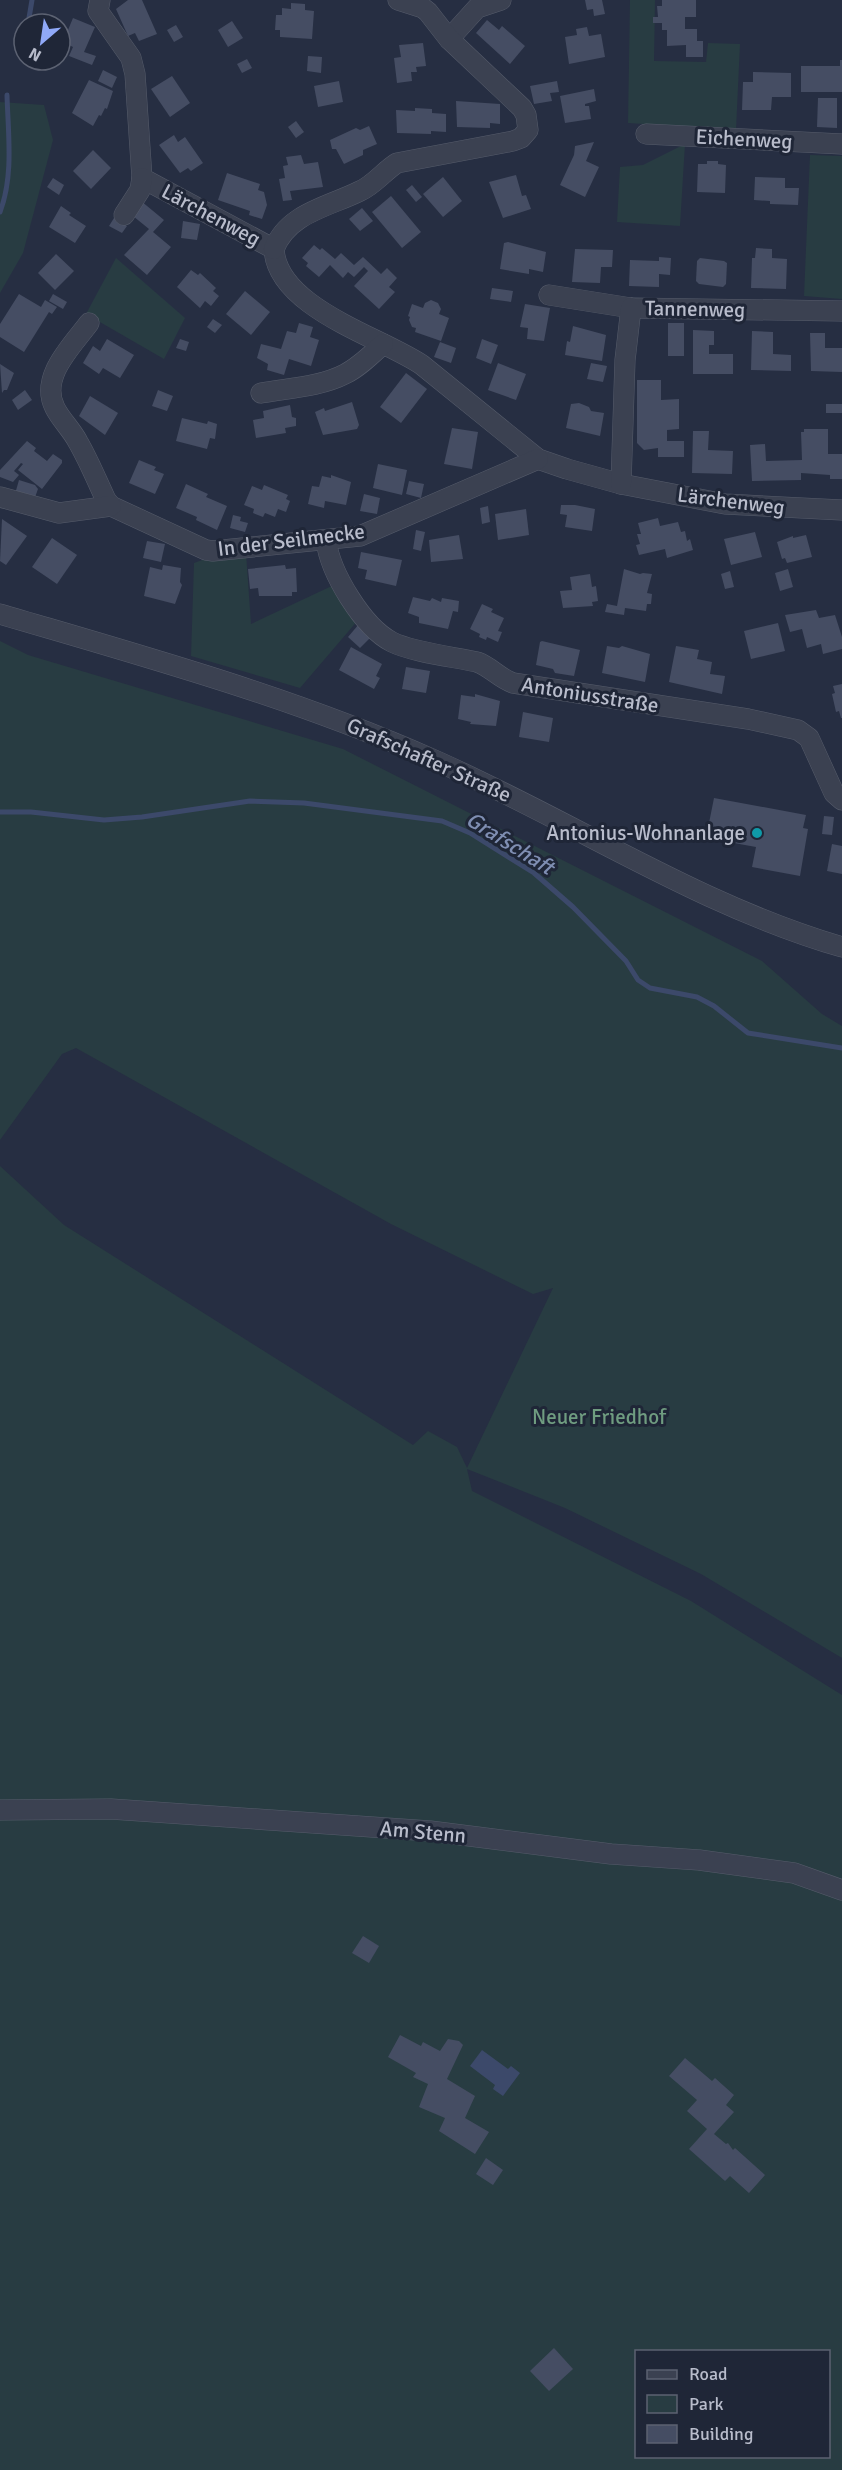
<svg xmlns="http://www.w3.org/2000/svg" width="842" height="2470" viewBox="0 0 842 2470" font-family="Signika,sans-serif">
  <style>
    .green { fill: #283c42; fill-rule: evenodd }
    .water { fill: #3c496a }
    .lines { fill: none; stroke-linecap: round; stroke-linejoin: round }
    .stream { stroke: #3c496a; stroke-width: 5 }
    .building { fill: #454d63 }
    .minor-casing { stroke: #565c6b; stroke-width: 21 }
    .minor { stroke: #3b4151; stroke-width: 20 }
    .culture-dot { fill: #0f9aa8; stroke: #1f2637; stroke-width: 2 }
    .labels { text-anchor: middle; dominant-baseline: central; stroke-width: 6; stroke-linejoin: round; paint-order: stroke }
    .street-label { font-size: 21px; fill: #b8bccb; stroke: #1f2637 }
    .poi-label { font-size: 21px; fill: #b8bccb; stroke: #1f2637; text-anchor: end }
    .park-label { font-size: 21px; fill: #6f9c80; stroke: #1f2637 }
    .water-label { font-size: 22px; font-style: italic; fill: #7f8eb2; stroke: #1f2637 }
  </style>
  <rect width="100%" height="100%" fill="#262e42"/>
  <g class="green">
    <polygon points="630,0 655,0 654,61 706,62 708,43 740,44 736,130 628,123"/>
    <polygon points="0,102 44,105 53,140 23,253 0,293"/>
    <polygon points="685,144 680,226 617,222 620,167 643,165"/>
    <polygon points="810,155 842,156 842,299 804,296"/>
    <polygon points="116,258 185,318 164,359 86,314"/>
    <polygon points="246,553 251,624 336,584 359,619 300,688 191,656 194,563 213,556"/>
    <path d="M0,641L28,655L343,749L762,961L822,1014L842,1026V1658L701,1574L565,1508L467,1469L472,1491L691,1601L842,1695V2470H0V1166L64,1225L413,1445L428,1431L457,1447L467,1468L553,1288L533,1294L391,1224L76,1048L62,1054L0,1140ZM636,2352H828V2456H636Z"/>
  </g>
  <polygon class="water" points="482,2050 508,2069 511,2066 520,2073 503,2096 493,2089 495,2085 470,2066"/>
  <g class="lines">
    <g class="stream">
      <polyline points="28,24 32,0"/>
      <path d="M0,212C14,175 8,133 7,95"/>
      <polyline points="0,812 31,812 104,820 142,817 250,801 304,803 442,821 470,833 534,873 573,907 626,961 638,980 650,988 697,997 714,1006 748,1033 842,1048"/>
    </g>
  </g>
  <g class="building">
    <polygon points="128,0 142,0 157,34 139,41 135,33 128,36 116,9"/>
    <polygon points="585,0 602,0 605,14 594,16 593,9 587,10"/>
    <polygon points="662,0 696,0 696,17 685,17 685,29 697,29 697,41 703,41 703,57 686,57 686,45 667,46 667,30 662,30 662,23 653,23 653,17 658,17 657,6 662,6"/>
    <polygon points="291,3 305,4 305,10 314,11 312,39 280,37 280,30 275,30 276,15 282,15 282,8 291,9"/>
    <polygon points="73,18 95,27 84,52 96,56 92,65 69,56 73,47 63,42"/>
    <polygon points="487,20 499,30 502,26 525,46 510,64 476,33"/>
    <polygon points="232,21 243,38 228,47 218,30"/>
    <polygon points="176,25 183,37 174,42 167,30"/>
    <polygon points="587,27 589,36 601,34 605,57 569,64 565,37 577,35 576,29"/>
    <polygon points="423,43 426,66 416,67 417,72 411,72 412,81 397,83 394,58 401,57 399,45"/>
    <polygon points="308,56 322,57 321,73 307,71"/>
    <polygon points="247,59 252,68 242,73 237,64"/>
    <polygon points="840,60 842,60 842,92 801,92 801,66 840,66"/>
    <polygon points="103,70 117,77 112,88 98,81"/>
    <polygon points="753,72 791,73 791,97 772,97 771,110 742,110 743,82 753,82"/>
    <polygon points="172,76 190,103 170,117 151,89"/>
    <polygon points="89,80 113,91 107,109 105,108 101,116 99,115 93,126 72,113"/>
    <polygon points="339,81 343,102 318,107 314,86"/>
    <polygon points="557,81 559,92 550,93 552,101 534,104 530,86"/>
    <polygon points="594,89 596,101 585,104 585,106 589,106 591,119 565,123 560,96"/>
    <polygon points="818,98 837,98 837,128 817,127"/>
    <polygon points="456,101 500,104 500,124 490,123 490,128 457,127"/>
    <polygon points="415,108 432,109 432,113 446,114 446,132 431,131 431,134 397,133 396,110 415,111"/>
    <polygon points="296,121 304,132 296,138 288,127"/>
    <polygon points="369,126 377,144 363,150 363,155 344,164 336,149 332,149 330,140 356,128 360,130"/>
    <polygon points="174,135 178,142 185,137 203,163 191,171 188,168 180,173 159,145"/>
    <polygon points="594,142 586,161 599,167 585,197 560,185 574,155 575,146"/>
    <polygon points="93,150 111,168 91,189 73,171"/>
    <polygon points="301,155 304,164 318,162 323,187 290,191 292,200 283,201 279,179 285,178 283,166 288,165 286,157"/>
    <polygon points="707,161 718,161 718,164 726,165 725,193 697,192 698,164 707,164"/>
    <polygon points="227,173 260,184 258,190 264,192 267,205 262,219 249,215 250,211 218,200"/>
    <polygon points="516,175 522,196 526,195 531,209 503,218 489,182"/>
    <polygon points="443,177 462,201 443,217 423,194"/>
    <polygon points="755,177 785,178 785,188 799,188 798,205 770,204 770,201 754,200"/>
    <polygon points="53,178 64,185 59,195 47,187"/>
    <polygon points="412,185 422,197 416,202 406,190"/>
    <polygon points="391,196 421,232 402,248 372,212"/>
    <polygon points="141,201 164,220 153,232 171,247 147,275 124,255 149,229 133,216"/>
    <polygon points="61,206 71,213 69,215 86,226 75,243 49,227"/>
    <polygon points="362,208 373,221 360,231 349,219"/>
    <polygon points="114,218 127,226 122,233 109,226"/>
    <polygon points="183,221 200,224 197,240 181,238"/>
    <polygon points="508,242 546,252 543,272 529,269 529,274 500,269 504,243"/>
    <polygon points="314,245 320,250 322,248 335,259 341,253 354,265 363,257 381,274 387,268 397,278 389,287 395,292 379,309 354,286 368,271 364,267 354,277 348,272 343,278 330,265 319,277 306,266 308,263 302,258"/>
    <polygon points="756,248 772,249 772,258 787,259 786,289 751,288 752,258 755,258"/>
    <polygon points="575,249 613,250 612,267 601,267 600,283 572,282"/>
    <polygon points="56,254 74,271 55,290 38,273"/>
    <polygon points="659,257 671,258 670,275 659,274 659,287 629,286 630,260 659,261"/>
    <polygon points="700,258 724,261 727,263 726,284 723,287 699,284 696,281 697,261"/>
    <polygon points="191,270 198,275 200,273 216,288 213,291 219,296 211,306 205,301 200,308 177,287"/>
    <polygon points="492,288 513,291 511,302 490,299"/>
    <polygon points="245,291 270,312 251,335 226,314"/>
    <polygon points="19,294 41,307 45,300 57,307 52,314 49,312 24,352 0,337 0,324"/>
    <polygon points="53,294 67,302 63,309 49,301"/>
    <polygon points="431,300 438,303 441,309 439,314 449,318 441,341 415,332 416,328 412,327 409,320 410,317 408,316 412,304 423,308 425,303"/>
    <polygon points="525,304 550,308 544,341 527,339 528,328 520,327"/>
    <polygon points="213,319 222,325 215,333 207,327"/>
    <polygon points="299,323 313,327 310,337 319,340 311,366 289,359 284,375 267,370 268,364 257,358 261,344 281,349 287,331 296,333"/>
    <rect x="668" y="323" width="16" height="33"/>
    <polygon points="573,326 606,335 602,361 565,355 567,341 570,342"/>
    <polygon points="693,330 714,331 714,345 709,345 709,354 733,354 733,374 693,374"/>
    <polygon points="752,331 773,332 773,354 791,355 791,371 751,370"/>
    <polygon points="810,333 825,333 825,348 842,348 842,372 811,371"/>
    <polygon points="107,339 134,355 120,378 103,368 99,374 83,363 93,346 100,351"/>
    <polygon points="180,339 189,342 186,351 176,348"/>
    <polygon points="482,339 498,345 491,364 476,358"/>
    <polygon points="440,342 456,348 451,363 434,357"/>
    <polygon points="498,363 526,374 516,400 488,390"/>
    <polygon points="591,363 607,366 603,382 587,379"/>
    <polygon points="0,364 14,373 7,390 4,390 2,393"/>
    <polygon points="406,373 427,389 401,423 380,407"/>
    <polygon points="637,380 661,380 661,400 679,399 679,429 667,430 667,441 684,441 684,457 658,457 658,448 644,450 637,443"/>
    <polygon points="25,390 32,400 18,410 12,400"/>
    <polygon points="158,390 173,396 167,411 152,406"/>
    <polygon points="90,396 118,413 105,435 79,416"/>
    <polygon points="352,402 359,425 357,429 323,435 315,412 324,408 325,411"/>
    <polygon points="579,403 589,407 591,411 604,413 600,436 566,428 571,404"/>
    <rect x="826" y="404" width="16" height="9"/>
    <polygon points="290,405 292,417 296,418 296,426 285,428 286,433 256,438 253,420 264,418 263,411"/>
    <polygon points="182,418 207,424 208,421 217,424 215,439 210,438 207,449 176,441"/>
    <polygon points="452,428 478,432 472,469 444,464"/>
    <polygon points="804,429 828,429 828,454 842,454 842,479 830,479 830,475 801,473 801,480 752,481 750,445 765,444 766,461 802,460 801,432 804,432"/>
    <polygon points="693,431 709,431 708,450 733,451 732,474 692,473"/>
    <polygon points="27,441 36,448 34,451 47,461 53,454 62,460 62,463 42,489 18,470 23,464 21,463 14,471 19,475 13,482 0,477 0,470"/>
    <polygon points="139,460 156,467 154,470 164,474 155,494 129,483"/>
    <polygon points="378,464 407,470 402,495 373,488"/>
    <polygon points="331,475 351,482 346,505 325,501 324,508 308,504 312,486 319,487 322,476 331,478"/>
    <polygon points="19,480 35,485 38,489 34,500 15,494"/>
    <polygon points="409,481 424,484 421,498 406,494"/>
    <polygon points="186,484 208,494 206,497 227,506 217,530 196,520 197,517 176,508"/>
    <polygon points="264,485 288,495 286,499 290,501 286,512 278,509 275,517 265,513 263,517 253,513 254,509 244,505 252,486 262,490"/>
    <polygon points="364,494 380,498 377,514 360,511"/>
    <polygon points="561,505 575,505 595,509 592,531 565,527 567,515 560,514"/>
    <polygon points="488,506 490,522 482,524 480,508"/>
    <polygon points="526,509 529,535 498,540 495,514"/>
    <polygon points="233,515 241,517 240,521 248,523 245,532 230,528"/>
    <polygon points="658,518 660,526 678,522 681,532 685,531 687,541 690,539 693,550 667,558 665,549 639,555 636,545 640,544 637,534 641,534 638,523"/>
    <polygon points="2,519 27,536 6,565 0,561"/>
    <polygon points="416,530 425,532 421,551 413,549"/>
    <polygon points="755,532 762,557 731,565 724,539"/>
    <polygon points="459,535 463,559 431,562 429,540"/>
    <polygon points="806,535 812,557 787,563 785,558 782,559 777,542 793,536 793,538"/>
    <polygon points="52,538 77,555 57,584 32,567"/>
    <polygon points="147,541 165,544 161,562 143,558"/>
    <polygon points="361,552 402,560 396,586 365,579 367,570 358,568"/>
    <polygon points="163,565 181,568 180,582 182,585 175,604 144,596 150,567 162,570"/>
    <polygon points="285,565 286,569 296,568 297,592 292,592 292,596 259,596 258,588 250,589 248,569"/>
    <polygon points="624,569 640,574 643,573 652,574 647,593 652,594 651,604 647,604 646,611 625,608 624,615 605,612 607,604 617,606"/>
    <polygon points="788,569 793,587 780,591 775,573"/>
    <polygon points="730,571 734,587 725,589 721,574"/>
    <polygon points="590,574 592,587 596,586 598,601 592,602 593,606 563,608 560,591 572,590 570,577"/>
    <polygon points="413,597 430,601 432,598 441,602 442,598 459,601 458,612 453,611 448,629 419,623 419,617 408,613"/>
    <polygon points="482,604 493,609 491,612 504,618 498,631 502,632 498,642 487,637 486,640 479,637 480,634 470,629"/>
    <polygon points="816,610 819,618 835,615 842,637 842,649 823,654 821,644 807,648 802,629 790,632 785,615"/>
    <polygon points="778,623 785,651 751,659 744,631"/>
    <polygon points="359,624 372,636 360,648 348,637"/>
    <polygon points="542,641 580,650 574,676 555,673 553,669 536,665 540,642"/>
    <polygon points="607,646 619,648 622,646 650,654 645,682 602,673"/>
    <polygon points="676,646 699,650 697,659 712,662 710,674 725,676 722,694 669,682"/>
    <polygon points="351,647 382,664 376,676 380,678 374,689 339,670"/>
    <polygon points="406,667 430,671 426,693 402,689"/>
    <polygon points="842,684 842,718 841,718 839,711 836,712 832,694 835,693 833,686"/>
    <polygon points="475,694 500,701 496,726 470,724 471,722 458,719 461,695 475,697"/>
    <polygon points="523,712 553,718 549,742 519,737"/>
    <polygon points="714,798 806,815 803,828 808,829 800,876 752,867 756,847 706,838"/>
    <polygon points="824,816 834,817 832,835 822,834"/>
    <polygon points="832,844 842,846 842,874 827,871"/>
    <polygon points="363,1936 379,1946 369,1963 352,1953"/>
    <polygon points="400,2035 421,2046 423,2042 440,2051 448,2039 459,2041 463,2045 447,2079 475,2096 465,2118 489,2132 475,2154 439,2131 445,2118 419,2107 428,2084 413,2077 416,2073 388,2057"/>
    <polygon points="685,2058 712,2081 715,2078 734,2095 726,2105 734,2112 714,2134 726,2144 728,2143 733,2150 735,2148 765,2175 749,2193 730,2176 725,2181 689,2149 707,2129 687,2111 697,2100 669,2076"/>
    <polygon points="486,2158 503,2170 493,2185 476,2174"/>
    <polygon points="554,2348 573,2369 549,2391 530,2371"/>
  </g>
  <g class="lines">
    <defs>
      <g id="minor">
        <path d="M100,0L98,11L131,58L135,74L142,178L274,249C277,308 381,337 422,365L538,459L567,469L621,484L725,504L842,510"/>
        <polyline points="449,39 477,8 501,0"/>
        <polyline points="646,134 842,144"/>
        <polyline points="124,215 140,190 142,178"/>
        <path d="M274,249C288,213 328,207 360,191C374,185 384,171 397,163L513,141L521,138L528,130L526,115L522,108L449,39L428,12L423,8L398,0"/>
        <polyline points="549,295 631,308 842,311"/>
        <path d="M89,323C72,346 39,377 55,408C61,420 72,430 78,442C89,461 97,481 106,500L111,506L206,550L213,551L360,536L538,459"/>
        <path d="M261,393C288,388 320,387 345,374C359,367 371,355 383,344"/>
        <polyline points="621,484 625,360 631,308"/>
        <polyline points="0,497 59,513 111,506"/>
        <path d="M326,540C330,573 363,627 392,642C412,652 454,657 477,662C491,667 499,678 513,683L748,719L798,730L809,738L834,793L842,800"/>
        <path d="M0,614C146,657 292,697 432,759C569,819 697,905 842,947"/>
        <polyline points="0,1810 111,1809 430,1831 611,1854 699,1860 794,1873 842,1890"/>
      </g>
    </defs>
    <use href="#minor" class="minor-casing"/>
    <use href="#minor" class="minor"/>
  </g>
  <circle class="culture-dot" cx="757" cy="833" r="6"/>
  <g class="labels">
    <g class="street-label">
      <text transform="translate(744 139) rotate(3)">Eichenweg</text>
      <text transform="translate(211 215) rotate(28)">Lärchenweg</text>
      <text transform="translate(695 309) rotate(1)">Tannenweg</text>
      <text transform="translate(731 501) rotate(7)">Lärchenweg</text>
      <text transform="translate(291 540) rotate(-7)">In der Seilmecke</text>
      <text transform="translate(590 695) rotate(9)">Antoniusstraße</text>
      <text transform="translate(429 760) rotate(24)">Grafschafter Straße</text>
      <text transform="translate(423 1832) rotate(5)">Am Stenn</text>
    </g>
    <g class="poi-label">
      <text x="745" y="833">Antonius-Wohnanlage</text>
    </g>
    <g class="park-label">
      <text x="599" y="1417">Neuer Friedhof</text>
    </g>
    <g class="water-label">
      <text transform="translate(510 843) rotate(32)">Grafschaft</text>
    </g>
  </g>
  <rect x="635" y="2350" width="195" height="108" fill="#1f2637" stroke="#5c6272" stroke-width="1.5"/>
  <rect x="647" y="2370" width="30" height="9" fill="#3b4151" stroke="#5c6272" stroke-width="1.5"/>
  <text x="689" y="2380" font-size="18" fill="#b8bccb">Road</text>
  <rect x="647" y="2395" width="30" height="18" fill="#283c42" stroke="#5c6272" stroke-width="1.5"/>
  <text x="689" y="2410" font-size="18" fill="#b8bccb">Park</text>
  <rect x="647" y="2425" width="30" height="18" fill="#454d63" stroke="#5c6272" stroke-width="1.5"/>
  <text x="689" y="2440" font-size="18" fill="#b8bccb">Building</text>
  <g transform="translate(42 42) rotate(209)"><circle r="28" fill="#1f2637" stroke="#5c6272" stroke-width="1.5"/>
  <path d="M0-4.5L10 22L0 15L-10 22Z" fill="#90a9f8"/>
  <text y="-9" font-size="16" font-weight="bold" text-anchor="middle" fill="#b8bccb">N</text>
  </g>
</svg>
